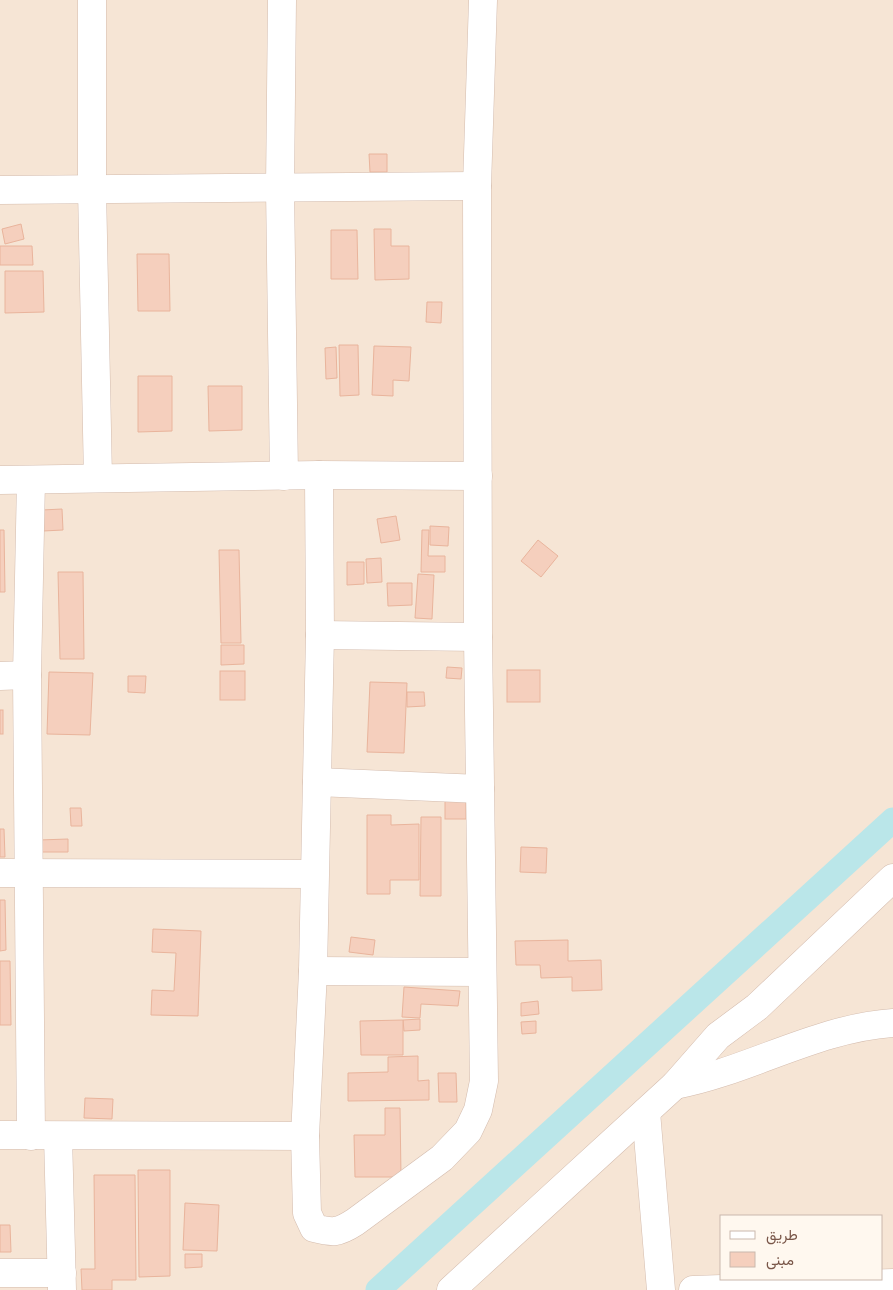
<svg xmlns="http://www.w3.org/2000/svg" width="893" height="1290" viewBox="0 0 893 1290" font-family="'PT Sans',Vazirmatn,sans-serif">
  <style>
    .residential { fill: #f6e5d5; fill-rule: evenodd }
    .lines { fill: none; stroke-linecap: round; stroke-linejoin: round }
    .canal { stroke: #bae6e9; stroke-width: 25 }
    .building { fill: #f5cfbd; stroke: #e9b49c }
    .minor-casing { stroke: #d4bcae; stroke-width: 29 }
    .minor { stroke: #fff; stroke-width: 28 }
  </style>
  <rect width="100%" height="100%" fill="#fef3e7"/>
  <path class="residential" d="M0,0H893V1290H0ZM722,1216H882V1279H722Z"/>
  <g class="lines">
    <polyline class="canal" points="378,1290 893,820"/>
  </g>
  <g class="building">
    <polygon points="369,154 387,154 387,172 370,172"/>
    <polygon points="21,224 24,239 5,244 2,229"/>
    <polygon points="374,229 391,229 391,246 409,246 409,279 375,280"/>
    <polygon points="331,230 357,230 358,279 331,279"/>
    <polygon points="0,246 32,246 33,265 0,265"/>
    <polygon points="137,254 169,254 170,311 138,311"/>
    <polygon points="5,271 43,271 44,312 5,313"/>
    <polygon points="427,302 442,302 441,323 426,322"/>
    <polygon points="339,345 358,345 359,395 340,396"/>
    <polygon points="374,346 411,347 409,381 393,380 393,396 372,395"/>
    <polygon points="336,347 337,378 326,379 325,348"/>
    <polygon points="138,376 172,376 172,431 138,432"/>
    <polygon points="208,386 242,386 242,430 209,431"/>
    <polygon points="62,509 63,530 43,531 42,510"/>
    <polygon points="396,516 400,540 381,543 377,519"/>
    <polygon points="430,526 449,527 448,546 430,545"/>
    <polygon points="0,530 4,530 5,592 0,592"/>
    <polygon points="422,530 429,530 428,556 445,556 445,572 421,572"/>
    <polygon points="538,540 558,556 541,577 521,561"/>
    <polygon points="219,550 239,550 241,643 221,643"/>
    <polygon points="381,558 382,582 367,583 366,559"/>
    <polygon points="347,562 364,562 364,584 347,585"/>
    <polygon points="58,572 83,572 84,659 60,659"/>
    <polygon points="418,574 434,575 432,619 415,618"/>
    <polygon points="387,583 412,583 412,605 388,606"/>
    <polygon points="221,645 244,645 244,664 221,665"/>
    <polygon points="447,667 462,668 461,679 446,678"/>
    <rect x="507" y="670" width="33" height="32"/>
    <rect x="220" y="671" width="25" height="29"/>
    <polygon points="49,672 93,673 90,735 47,734"/>
    <polygon points="128,676 146,676 145,693 128,692"/>
    <polygon points="370,682 407,683 404,753 367,752"/>
    <polygon points="407,692 424,692 425,706 407,707"/>
    <rect x="0" y="710" width="3" height="24"/>
    <rect x="445" y="801" width="21" height="18"/>
    <polygon points="70,808 81,808 82,826 71,826"/>
    <polygon points="367,815 391,815 391,825 419,824 419,880 390,880 390,894 367,894"/>
    <polygon points="421,817 441,817 441,896 420,896"/>
    <polygon points="0,829 4,829 5,857 0,857"/>
    <polygon points="68,839 68,852 39,852 39,840"/>
    <polygon points="521,847 547,848 546,873 520,872"/>
    <polygon points="0,900 5,900 6,950 0,951"/>
    <polygon points="153,929 201,931 198,1016 151,1015 152,990 174,991 176,953 152,952"/>
    <polygon points="351,937 375,940 373,955 349,952"/>
    <polygon points="568,940 568,961 601,960 602,990 572,991 572,977 541,978 540,965 516,965 515,941"/>
    <polygon points="0,961 10,961 11,1025 0,1025"/>
    <polygon points="404,987 460,991 458,1006 421,1004 420,1018 402,1017"/>
    <polygon points="538,1001 539,1014 521,1016 521,1003"/>
    <polygon points="420,1019 420,1030 404,1031 403,1020"/>
    <polygon points="403,1020 403,1055 361,1055 360,1021"/>
    <polygon points="536,1021 536,1033 522,1034 521,1022"/>
    <polygon points="418,1056 418,1081 429,1080 429,1100 348,1101 348,1073 388,1072 388,1057"/>
    <polygon points="438,1073 456,1073 457,1102 439,1102"/>
    <polygon points="85,1098 113,1099 112,1119 84,1118"/>
    <polygon points="385,1108 400,1108 401,1177 355,1177 354,1135 385,1135"/>
    <polygon points="138,1170 170,1170 170,1276 139,1277"/>
    <polygon points="94,1175 135,1175 136,1280 112,1280 112,1290 82,1290 81,1269 95,1269"/>
    <polygon points="185,1203 219,1205 217,1251 183,1250"/>
    <polygon points="0,1225 10,1225 11,1252 0,1252"/>
    <polygon points="185,1254 202,1254 202,1267 185,1268"/>
  </g>
  <g class="lines">
    <defs>
      <g id="minor">
        <polyline points="92,0 92,189 98,478"/>
        <polyline points="282,0 280,188 284,476"/>
        <polyline points="0,190 477,186"/>
        <path d="M319,475L320,635L313,971L305,1136L307,1213L314,1228C333,1233 338,1233 355,1222L442,1158L468,1131L478,1110L484,1081L478,637L477,186L483,0"/>
        <polyline points="0,480 319,475 478,476"/>
        <polyline points="31,480 27,675 31,1136"/>
        <polyline points="320,635 478,637"/>
        <polyline points="0,676 27,675"/>
        <polyline points="317,782 480,789"/>
        <polyline points="0,873 314,874"/>
        <polyline points="313,971 481,972"/>
        <path d="M675,1085C749,1071 817,1028 893,1023"/>
        <polyline points="646,1112 661,1290"/>
        <polyline points="0,1135 305,1136"/>
        <polyline points="58,1136 62,1290"/>
        <polyline points="0,1273 62,1273"/>
        <polyline points="451,1290 675,1085 718,1036 757,1007 893,878"/>
        <polyline points="693,1290 893,1283"/>
      </g>
    </defs>
    <use href="#minor" class="minor-casing"/>
    <use href="#minor" class="minor"/>
  </g>
  <rect x="720" y="1215" width="162" height="65" fill="#fff8ef" stroke="#cab8ad"/>
  <rect x="730" y="1231" width="25" height="8" fill="#ffffff" stroke="#cab8ad"/>
  <text x="766" y="1240" font-size="15" fill="#7a5749">طريق</text>
  <rect x="730" y="1252" width="25" height="15" fill="#f5cfbd" stroke="#cab8ad"/>
  <text x="766" y="1265" font-size="15" fill="#7a5749">مبنى</text>
</svg>
